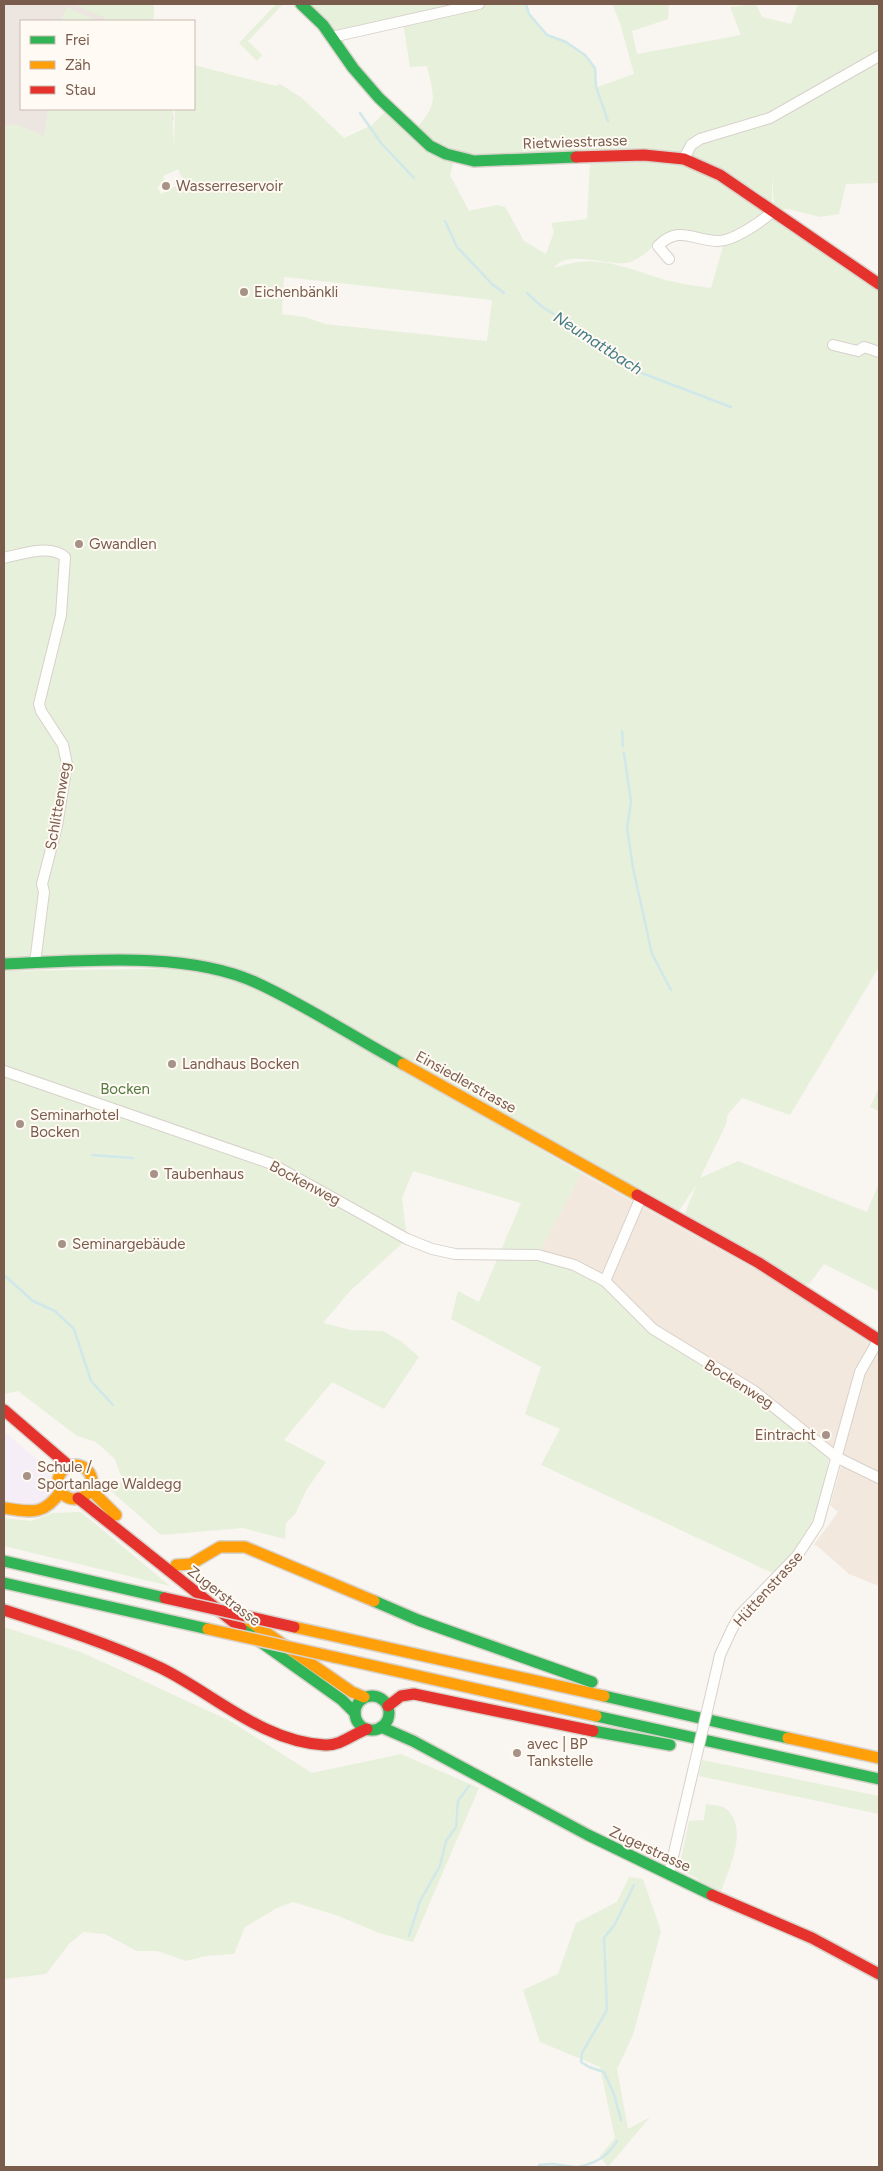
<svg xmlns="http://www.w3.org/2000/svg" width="883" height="2171" viewBox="0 0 883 2171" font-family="Figtree,sans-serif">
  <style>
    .residential { fill: #f2e8de }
    .industrial { fill: #ede5e0 }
    .education { fill: #f6eef6 }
    .green { fill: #e7f0db; fill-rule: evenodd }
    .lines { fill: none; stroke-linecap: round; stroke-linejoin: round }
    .stream { stroke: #d0e8ea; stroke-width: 2.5 }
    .street-casing { stroke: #d7d1cb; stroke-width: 12 }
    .fast-casing { stroke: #d9d2cb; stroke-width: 14 }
    .slow-casing { stroke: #d9d2cb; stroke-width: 14 }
    .jam-casing { stroke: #d9d2cb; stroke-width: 14 }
    .street { stroke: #fefefd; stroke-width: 10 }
    .fast { stroke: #30b455; stroke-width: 11 }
    .slow { stroke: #ff9f0a; stroke-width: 11 }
    .jam { stroke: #e5322d; stroke-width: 11 }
    .street-bridge-casing { stroke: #d7d1cb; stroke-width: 12; stroke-linecap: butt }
    .slow-bridge-casing { stroke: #dad1cc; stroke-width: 14; stroke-linecap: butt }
    .jam-bridge-casing { stroke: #dad1cc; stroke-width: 14; stroke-linecap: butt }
    .street-bridge { stroke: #fefefd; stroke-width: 10 }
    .slow-bridge { stroke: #ff9f0a; stroke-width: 11 }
    .jam-bridge { stroke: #e5322d; stroke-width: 11 }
    .poi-dot { fill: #a69286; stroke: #fffaf3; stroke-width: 2 }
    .labels { text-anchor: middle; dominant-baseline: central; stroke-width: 4; stroke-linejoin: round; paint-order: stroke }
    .street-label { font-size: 15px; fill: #7a5c4d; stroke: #fffaf3 }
    .poi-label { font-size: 15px; fill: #7a5c4d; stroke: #fffaf3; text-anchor: start }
    .park-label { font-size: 15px; fill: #537a41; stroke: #fffaf3 }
    .water-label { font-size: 16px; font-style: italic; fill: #437c86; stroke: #fffaf3 }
  </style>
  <rect width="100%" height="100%" fill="#f9f5f0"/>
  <polygon class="residential" points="581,1173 769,1277 879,1349 879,1586 849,1574 816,1545 813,1546 838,1512 830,1505 842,1463 538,1255"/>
  <polygon class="industrial" points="4,4 154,4 153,21 21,21 21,109 172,109 174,120 4,216"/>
  <polygon class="education" points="4,1431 47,1468 52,1484 52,1496 38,1505 4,1501"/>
  <g class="green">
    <polygon points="73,4 154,4 153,21 103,21 105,18"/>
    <polygon points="276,4 283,4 248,41 262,55 257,61 239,43"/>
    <path d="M301,4H526L529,14L547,35L566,42L585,55L595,68L597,87L634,74L620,23L612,4H669L668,19L632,31L637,54L741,35L730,7L756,4L762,17L791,24L798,4H879V183L846,184L839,214L820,217L788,209H774L772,173V207L684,159L455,157L450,175L469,211L497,205L505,207L524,241L546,254L554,232L551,223L587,219L590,164C625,163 668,156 701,172C723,183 743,199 763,213L762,217L723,239L668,233C656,243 642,260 626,263C607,266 567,249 554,268C599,252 627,269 669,281C683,284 697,286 711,288L724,243L774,217L879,288V967L790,1115L742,1098L728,1114L726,1124L700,1178L738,1161L867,1212L879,1183L878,1291L824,1264L810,1283L801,1286L688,1218L685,1213L697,1184L678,1212L208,963L4,964V126L16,124L44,136L48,109H172L174,147L175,109H194V65L276,86L280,84L302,98L344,138L372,125L389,108L414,131C438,104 435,100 427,66L410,67L403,22L332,37ZM178,169L185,184L182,186L177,182L174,183L176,186L161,194L157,187L165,183L163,176ZM284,277L492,300L487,341L325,324L305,317L282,314Z"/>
    <polygon points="67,7 95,20 95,21 61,20"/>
    <polygon points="206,968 281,999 581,1173 538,1255 539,1259 572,1268 604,1285 631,1313 749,1391 829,1457 827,1472 814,1518 803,1540 775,1574 541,1465 560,1429 525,1414 541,1367 451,1319 458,1291 479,1302 521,1203 413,1171 402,1198 407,1239 350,1291 323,1323 351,1330 383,1331 402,1342 419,1357 384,1409 332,1382 284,1440 326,1462 307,1489 295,1514 286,1523 285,1539 243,1528 161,1535 110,1490 123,1481 115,1459 96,1442 77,1436 18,1391 4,1394 4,971"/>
    <polygon points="879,1088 879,1111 870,1107"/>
    <polygon points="81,1512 170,1586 4,1546 4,1518 31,1521 53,1513"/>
    <polygon points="4,1627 81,1652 230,1721 312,1773 401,1754 479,1788 413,1942 379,1933 336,1915 293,1902 277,1908 245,1927 234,1954 205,1956 186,1961 157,1951 137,1951 105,1934 83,1932 69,1944 46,1974 4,1979"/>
    <polygon points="702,1760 879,1796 879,1814 699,1776"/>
    <path d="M706,1804C711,1805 720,1805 725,1808C750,1827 729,1868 721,1892L698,1882V1879L683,1871L680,1864L689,1821L704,1820Z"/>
    <polygon points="629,1877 643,1879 661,1931 633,2035 617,2069 628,2129 650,2117 608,2167 600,2156 615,2138 600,2067 540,2042 523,1990 558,1974 576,1923 617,1902"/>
  </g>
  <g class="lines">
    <g class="stream">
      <polyline points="526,4 529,14 547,35 566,42 585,55 595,68 596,87 608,121"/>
      <polyline points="360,113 381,143 414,178"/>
      <polyline points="445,221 457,247 492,284 504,293"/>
      <polyline points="527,293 541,306 632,364 639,372 731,407"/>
      <polyline points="622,731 623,746"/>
      <polyline points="624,753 631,802 627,828 633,868 652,954 671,990"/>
      <polyline points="92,1155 133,1158"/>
      <polyline points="4,1275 33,1301 55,1311 74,1329 91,1381 113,1405"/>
      <polyline points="409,1936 420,1901 440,1866 446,1841 456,1827 458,1801 469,1786"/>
      <polyline points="621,2120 614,2094 604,2072 589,2067 581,2062 582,2053 607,2010 604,1938 615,1924 634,1885"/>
      <polyline points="539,2165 552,2164 575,2167"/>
      <path d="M578,2167C596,2163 607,2157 617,2141"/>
    </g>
    <defs>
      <g id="street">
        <polyline points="332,37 479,4"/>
        <polyline points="684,159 691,145 700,139 770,118 879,56"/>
        <path d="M669,259L658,246C679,225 692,240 717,241C732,242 761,222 772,212"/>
        <polyline points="833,345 858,351 864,347 879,352"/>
        <path d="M4,558C21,554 50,544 65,557L61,615L39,704L41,711L63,745L67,764L57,826L42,884L44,892L35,963"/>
        <polyline points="4,1071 272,1164 407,1239 432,1249 455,1254 538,1255 574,1265 605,1281"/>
        <polyline points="641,1197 605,1281 653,1329 754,1391 836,1457 879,1478"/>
        <polyline points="711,1694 720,1655 732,1629 740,1615 797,1556 818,1524 860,1372 879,1339"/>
        <polyline points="669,1874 693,1771"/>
      </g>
      <g id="fast">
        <polyline points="301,4 323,25 353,68 379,98 430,146 446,154 474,161 576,157"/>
        <path d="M4,964C80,961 187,950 257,983C307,1006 355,1038 403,1064"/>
        <polyline points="4,1561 165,1598"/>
        <polyline points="4,1583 208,1629"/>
        <polyline points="374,1601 418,1620 592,1682"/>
        <polyline points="241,1628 342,1700 355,1713"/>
        <circle cx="372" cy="1713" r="17"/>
        <polyline points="604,1696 788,1738"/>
        <polyline points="596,1716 879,1779"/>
        <polyline points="381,1727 413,1741 588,1835 712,1895"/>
        <polyline points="593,1731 670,1745"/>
      </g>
      <g id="slow">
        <polyline points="403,1064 637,1195"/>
        <circle cx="75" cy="1482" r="17"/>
        <polyline points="90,1489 116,1515"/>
        <path d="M4,1508C31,1512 44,1516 61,1491"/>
        <polyline points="176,1565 191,1564 220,1547 245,1547 374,1601"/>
        <polyline points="245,1618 352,1692 364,1697"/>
        <polyline points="294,1627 604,1696"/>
        <polyline points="334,1657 596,1716"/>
        <polyline points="788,1738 879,1758"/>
      </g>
      <g id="jam">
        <polyline points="576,157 644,155 684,159 720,175 879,284"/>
        <polyline points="637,1195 759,1263 879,1340"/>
        <polyline points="4,1410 69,1466"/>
        <polyline points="78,1498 241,1628"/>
        <path d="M4,1610C57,1627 110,1644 161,1668C214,1694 263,1742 325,1745C340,1746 353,1734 367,1729"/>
        <polyline points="388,1706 401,1696 414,1694 593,1731"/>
        <polyline points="712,1895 812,1938 879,1974"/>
      </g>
    </defs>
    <use href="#street" class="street-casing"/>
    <use href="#fast" class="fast-casing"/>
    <use href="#slow" class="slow-casing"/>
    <use href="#jam" class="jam-casing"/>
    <use href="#street" class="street"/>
    <use href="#fast" class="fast"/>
    <use href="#slow" class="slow"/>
    <use href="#jam" class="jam"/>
    <defs>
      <polyline id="street-bridge" points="693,1771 711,1694"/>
      <polyline id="slow-bridge" points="208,1629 334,1657"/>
      <polyline id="jam-bridge" points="165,1598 294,1627"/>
    </defs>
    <use href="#street-bridge" class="street-bridge-casing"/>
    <use href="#slow-bridge" class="slow-bridge-casing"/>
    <use href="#jam-bridge" class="jam-bridge-casing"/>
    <use href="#street-bridge" class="street-bridge"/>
    <use href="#slow-bridge" class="slow-bridge"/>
    <use href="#jam-bridge" class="jam-bridge"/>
  </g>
  <g class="poi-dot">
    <circle cx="166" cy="186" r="5"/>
    <circle cx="244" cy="292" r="5"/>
    <circle cx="79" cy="544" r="5"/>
    <circle cx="172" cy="1064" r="5"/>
    <circle cx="20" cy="1124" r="5"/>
    <circle cx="154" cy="1174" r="5"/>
    <circle cx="62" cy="1244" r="5"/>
    <circle cx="826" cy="1435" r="5"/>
    <circle cx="27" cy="1476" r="5"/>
    <circle cx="517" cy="1753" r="5"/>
  </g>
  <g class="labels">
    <g class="street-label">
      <text transform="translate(575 142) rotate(-2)">Rietwiesstrasse</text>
      <text transform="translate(58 806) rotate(-80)">Schlittenweg</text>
      <text transform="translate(466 1082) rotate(29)">Einsiedlerstrasse</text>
      <text transform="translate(305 1183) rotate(28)">Bockenweg</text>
      <text transform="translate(739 1384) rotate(32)">Bockenweg</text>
      <text transform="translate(768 1589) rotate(-48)">Hüttenstrasse</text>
      <text transform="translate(224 1596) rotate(38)">Zugerstrasse</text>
      <text transform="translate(650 1849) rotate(25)">Zugerstrasse</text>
    </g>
    <g class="poi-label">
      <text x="176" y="186">Wasserreservoir</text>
      <text x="254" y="292">Eichenbänkli</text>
      <text x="89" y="544">Gwandlen</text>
      <text x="182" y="1064">Landhaus Bocken</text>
      <text x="30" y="1115">Seminarhotel<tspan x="30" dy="17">Bocken</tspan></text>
      <text x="164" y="1174">Taubenhaus</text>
      <text x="72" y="1244">Seminargebäude</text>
      <text x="816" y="1435" text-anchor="end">Eintracht</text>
      <text x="37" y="1467">Schule /<tspan x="37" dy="17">Sportanlage Waldegg</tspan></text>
      <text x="527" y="1744">avec | BP<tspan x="527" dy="17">Tankstelle</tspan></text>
    </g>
    <g class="park-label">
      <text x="125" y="1089">Bocken</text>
    </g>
    <g class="water-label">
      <text transform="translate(598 343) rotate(33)">Neumattbach</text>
    </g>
  </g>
  <rect width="883" height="2171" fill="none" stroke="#7a5c4d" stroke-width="10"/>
  <rect x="20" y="20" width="175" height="90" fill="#fffaf3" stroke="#cabbb1"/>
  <rect x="30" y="36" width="25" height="8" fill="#30b455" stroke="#cabbb1"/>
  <text x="65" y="45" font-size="15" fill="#7a5c4d">Frei</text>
  <rect x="30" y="61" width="25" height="8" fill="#ff9f0a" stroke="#cabbb1"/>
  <text x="65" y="70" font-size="15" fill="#7a5c4d">Zäh</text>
  <rect x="30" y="86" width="25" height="8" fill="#e5322d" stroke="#cabbb1"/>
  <text x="65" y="95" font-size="15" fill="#7a5c4d">Stau</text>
</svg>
